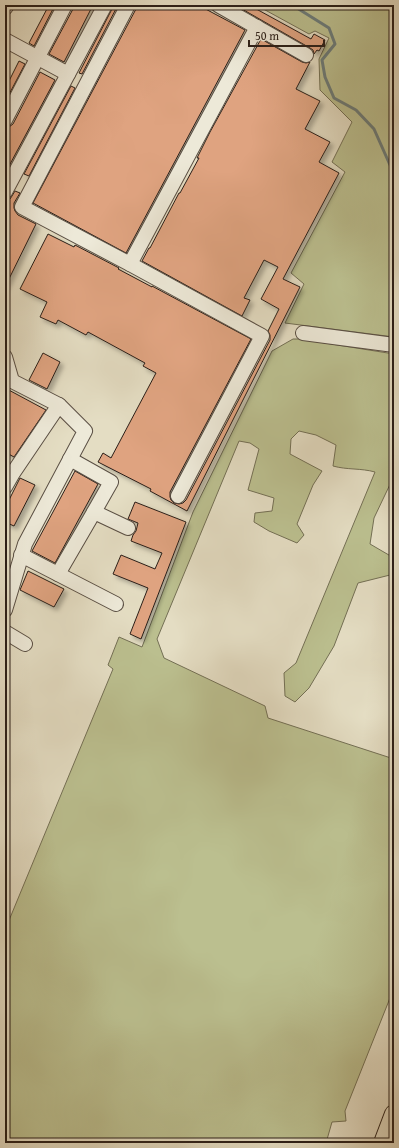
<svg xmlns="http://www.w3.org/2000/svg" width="399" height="1148" viewBox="0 0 399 1148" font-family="'Gentium Book Plus',serif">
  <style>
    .green { fill: #bbbf8f; stroke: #736f54 }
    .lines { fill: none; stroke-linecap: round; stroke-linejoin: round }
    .stream { stroke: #6c7c7a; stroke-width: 3 }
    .building { fill: #dfa380; stroke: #2b1f18; filter: url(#shadow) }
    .minor-casing { stroke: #594e43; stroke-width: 16 }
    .major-casing { stroke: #2b1f18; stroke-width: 20 }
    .minor { stroke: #ede9d8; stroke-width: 14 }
    .major { stroke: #e4ddc3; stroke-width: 18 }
  </style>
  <defs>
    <filter id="shadow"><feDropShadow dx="3.5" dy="3.5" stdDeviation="2" flood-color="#0004"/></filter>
  </defs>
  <rect width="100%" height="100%" fill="#e4ddc3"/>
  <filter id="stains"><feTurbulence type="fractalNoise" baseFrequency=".005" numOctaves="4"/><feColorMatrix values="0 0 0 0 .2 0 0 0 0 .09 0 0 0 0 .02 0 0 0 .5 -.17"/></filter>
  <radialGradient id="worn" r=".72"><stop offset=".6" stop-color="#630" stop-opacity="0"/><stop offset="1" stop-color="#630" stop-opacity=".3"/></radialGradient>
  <g class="green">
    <polygon points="256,5 394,5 394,337 285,323 304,284 291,273 345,172 332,162 352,122 320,90 319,59 329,38 315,31 309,34"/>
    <path d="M293,339H300L394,354V476L374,518L370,544L394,558L390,575L358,583L334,646L309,688L295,702L285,696L284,673L296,663L375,472C361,468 347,470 333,466L336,445L316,435L299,431L291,439L290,454L322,471L313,485L297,524L304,535L297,543L269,531L254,522L255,513L272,511L274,498L248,490L259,449L250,443L239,441L157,639L164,658L265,706L268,718L394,759V988L345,1111L346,1121L332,1122L326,1143H5V930L113,669L108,665L119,637L142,647L193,512L272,351Z"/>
  </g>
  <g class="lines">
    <polyline class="stream" points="294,5 297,8 329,28 335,44 322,60 325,77 334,98 356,110 374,129 394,174"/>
  </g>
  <g class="building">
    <polygon points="49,5 55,5 34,46 29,43"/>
    <polygon points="73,5 93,5 64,62 49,54 73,9"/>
    <polygon points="113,5 118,5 82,74 79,73 112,9"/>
    <polygon points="136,5 198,5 245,30 126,253 33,203 136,9"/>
    <polygon points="235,5 249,5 311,39 314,34 325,40 319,51 317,50 314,54 313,50 310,48"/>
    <polygon points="261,39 302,62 306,63 310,62 296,89 320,101 305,129 330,142 319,162 339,173 283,279 300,287 187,511 150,491 151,489 98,462 103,453 111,458 156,373 143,366 145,363 88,332 86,335 58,320 56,324 40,317 47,302 20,289 48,234 74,247 75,245 119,268 118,269 120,270 152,287 152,286 165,293 251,339 170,492 170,497 171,500 174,503 179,504 183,503 186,500 270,340 270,335 268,331 279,309 261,299 278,267 264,260 244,298 250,300 242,316 142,261 149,248 150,248 179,193 180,193 199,158 197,158 210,132"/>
    <polygon points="19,61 25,64 5,102 5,89"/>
    <polygon points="40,72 55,80 9,166 5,164 5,128 9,127 13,124"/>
    <polygon points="71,86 75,88 29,176 24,174"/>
    <polygon points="15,191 20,193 14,203 14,208 15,211 18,215 36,224 5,287 5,202 6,200 10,199 12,196"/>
    <polygon points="43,353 60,362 47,389 29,380"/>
    <polygon points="5,388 46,410 14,457 5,452"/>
    <polygon points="75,471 98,484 55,563 32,551"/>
    <polygon points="20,478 35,485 14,526 5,522 5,508"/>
    <polygon points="135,502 186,522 141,639 130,634 148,588 113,574 121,555 155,569 162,553 131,541 133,535 136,531 138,523 128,519"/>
    <polygon points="28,571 64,589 54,607 20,590"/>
  </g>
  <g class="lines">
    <defs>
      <g id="minor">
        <polyline points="128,5 22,207 130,264 262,336 178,496"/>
        <polyline points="218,5 306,55"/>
        <polyline points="5,8 7,5"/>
        <polyline points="5,40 68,74"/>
        <polyline points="5,120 65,5"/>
        <polyline points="5,192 105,5"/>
        <polyline points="130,264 257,27"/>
        <polyline points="303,333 394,345"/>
        <polyline points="5,357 12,381 59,405 13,473 5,487"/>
        <polyline points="70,459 111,482 94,512 128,528"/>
        <polyline points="21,555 116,604"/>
        <polyline points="58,574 94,512"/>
        <polyline points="5,610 25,544 85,431 59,405"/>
        <polyline points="5,632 25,644"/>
      </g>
      <polyline id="major" points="383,1143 394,1114"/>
    </defs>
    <use href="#minor" class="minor-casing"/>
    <use href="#major" class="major-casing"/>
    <use href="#minor" class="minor"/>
    <use href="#major" class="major"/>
  </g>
  <rect width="399" height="1148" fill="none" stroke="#e4ddc3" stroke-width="20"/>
  <rect x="6" y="6" width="387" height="1136" fill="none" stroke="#2b1f18" stroke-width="2"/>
  <rect x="10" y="10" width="379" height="1128" fill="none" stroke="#2b1f18"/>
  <path d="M249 40v6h75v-6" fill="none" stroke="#2b1f18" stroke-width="2"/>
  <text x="255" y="40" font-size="12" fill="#2b1f18" stroke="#ede9d8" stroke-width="3" paint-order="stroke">50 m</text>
  <rect width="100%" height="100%" filter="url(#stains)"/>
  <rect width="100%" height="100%" fill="url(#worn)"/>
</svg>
